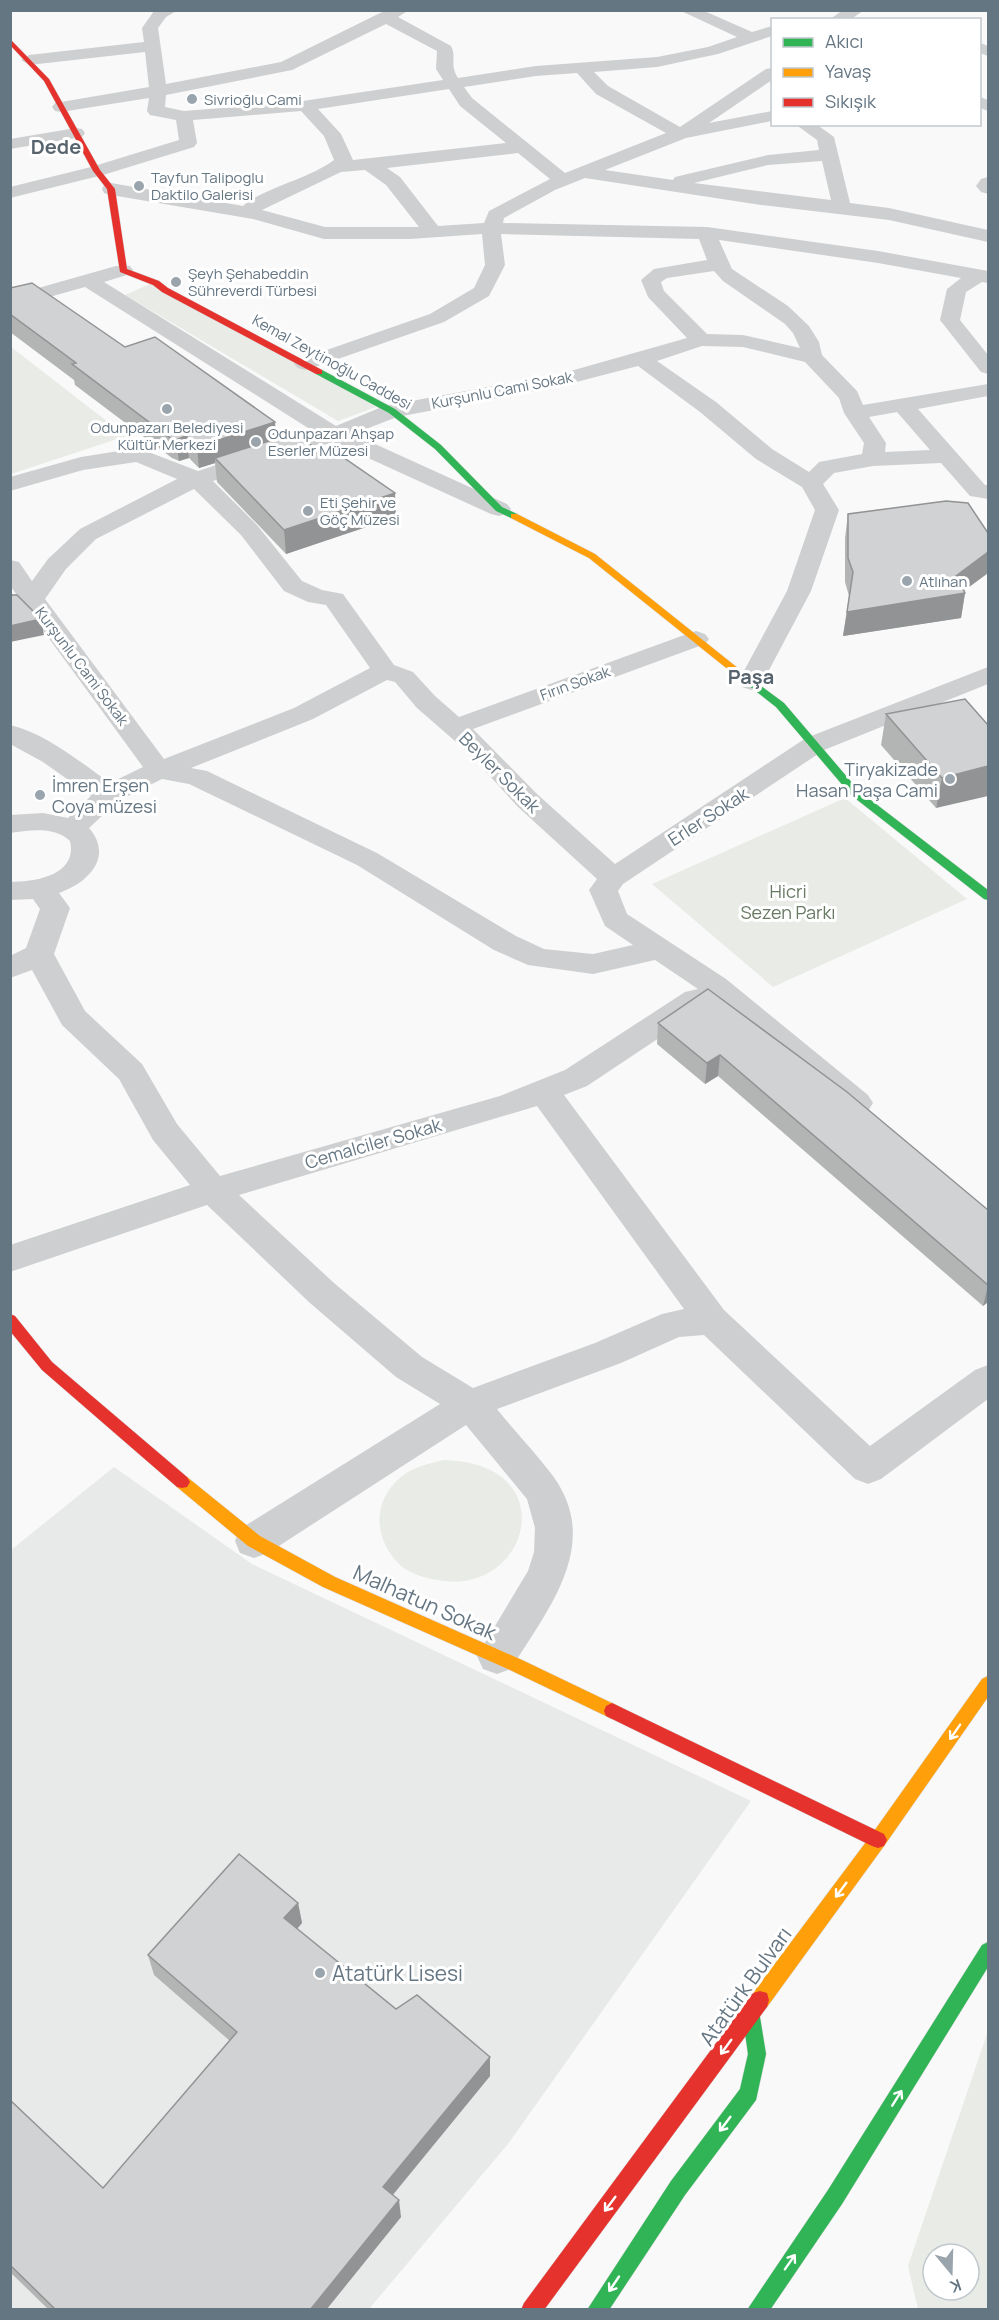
<svg xmlns="http://www.w3.org/2000/svg" width="999" height="2320" viewBox="0 0 999 2320" font-family="Manrope,sans-serif">
  <style>
    .built { fill: #e8e9e9 }
    .green { fill: #e8ebe6; fill-rule: evenodd }
    .lines { fill: none; stroke-linecap: round; stroke-linejoin: round }
    .fast-casing { stroke: #d5d6d7; stroke-width: 1 }
    .slow-casing { stroke: #d5d6d7; stroke-width: 1 }
    .jam-casing { stroke: #d5d6d7; stroke-width: 1 }
    .street { fill: #cecfd0; fill-rule: evenodd }
    .fast { fill: #30b455; fill-rule: evenodd }
    .slow { fill: #ff9f0a; fill-rule: evenodd }
    .jam { fill: #e5322d; fill-rule: evenodd }
    .wall { fill: #b3b5b5 }
    .shaded-wall { fill: #929394 }
    .building { fill: #d0d2d3; stroke: #929394; stroke-width: 1.5 }
    .oneway { stroke: #fff }
    .poi-dot { fill: #99a4ac; stroke: #fff; stroke-width: 2 }
    .labels { text-anchor: middle; dominant-baseline: central; stroke-width: 6; stroke-linejoin: round; paint-order: stroke }
    .far-poi-label { font-size: 15px; fill: #657683; stroke: #fff; text-anchor: start }
    .far-street-label { font-size: 15px; fill: #657683; stroke: #fff }
    .poi-label { font-size: 18px; fill: #657683; stroke: #fff; text-anchor: end }
    .street-label { font-size: 18px; fill: #657683; stroke: #fff }
    .park-label { font-size: 18px; fill: #687a64; stroke: #fff }
    .far-district-label { font-size: 20px; font-weight: bold; fill: #57646e; stroke: #fff }
    .near-street-label { font-size: 21px; fill: #657683; stroke: #fff }
    .near-poi-label { font-size: 21px; fill: #657683; stroke: #fff; text-anchor: start }
  </style>
  <rect width="100%" height="100%" fill="#f9f9f9"/>
  <polygon class="built" points="114,1467 252,1564 751,1801 508,2144 369,2309 11,2310 11,1550"/>
  <g class="green">
    <polygon points="152,283 376,407 338,421 125,295"/>
    <polygon points="10,347 11,347 126,436 11,474"/>
    <polygon points="845,798 967,899 773,987 652,884"/>
    <path d="M443,1460C566,1462 530,1597 438,1580C425,1578 410,1574 400,1565C374,1540 371,1502 401,1477C413,1467 428,1464 443,1460Z"/>
    <path d="M988,2031V2309H918L908,2266ZM933,2254H969V2290H933Z"/>
  </g>
  <g class="lines">
    <defs>
      <g id="fast">
        <polygon points="316,370 322,370 395,409 441,445 502,507 517,514 517,518 511,518 496,511 435,449 389,413 316,374"/>
        <polygon points="734,666 784,703 859,791 988,890 988,900 984,899 851,795 776,707 730,671 729,669"/>
        <polygon points="988,1942 988,1967 842,2204 770,2310 747,2310 828,2190 982,1945"/>
        <polygon points="751,2003 758,2005 766,2054 756,2100 685,2195 609,2310 587,2310 671,2181 740,2089 748,2054 742,2012 744,2005"/>
      </g>
      <g id="slow">
        <polygon points="511,514 517,514 595,554 739,669 738,671 730,671 589,558 511,518"/>
        <polygon points="182,1476 187,1477 260,1536 335,1577 522,1660 618,1706 620,1711 618,1716 612,1719 606,1716 510,1670 323,1587 248,1546 177,1487 174,1482 177,1477"/>
        <polygon points="988,1676 988,1697 884,1846 767,2007 760,2009 753,2007 751,2000 753,1993 872,1834 982,1679"/>
      </g>
      <g id="jam">
        <polygon points="10,39 49,79 100,170 115,189 127,269 159,281 168,288 322,370 322,374 316,374 162,292 153,285 120,272 107,189 93,171 44,81 10,45"/>
        <polygon points="10,1314 15,1316 52,1362 187,1477 190,1482 187,1487 182,1488 177,1487 42,1370 10,1331"/>
        <polygon points="612,1703 884,1834 887,1840 884,1846 878,1848 872,1846 606,1716 604,1711 606,1706"/>
        <polygon points="760,1991 767,1993 769,2000 767,2007 544,2310 521,2310 524,2303 753,1993"/>
      </g>
    </defs>
    <use href="#fast" class="fast-casing"/>
    <use href="#slow" class="slow-casing"/>
    <use href="#jam" class="jam-casing"/>
    <g class="street">
      <path d="M178,10L166,17L158,28L166,84L281,62L378,14L387,10H409L398,17L451,46C457,57 449,64 458,78L536,66L657,57L708,47L737,37L679,10H702L752,32L772,26V36L718,54L657,67L594,72L608,86L680,127L766,69L772,68V80L709,123L772,111V121L686,138L605,170L673,180L675,177L768,155L819,150L817,140L795,124H816L834,137L850,203L889,208L988,230V242L889,220L761,205L585,178L555,190L504,218L503,223L707,227L878,251L988,271V283L982,282L966,292L960,320L988,355V374L981,372L940,320L947,289L961,278L878,263L719,240L732,269L788,306L809,326L819,342L822,355L857,391L863,405L988,384V396L918,409L985,485H988V499L970,496L941,463L873,466L834,473L823,484L839,510L811,591L760,687L751,690L742,687L738,682L787,591L815,510L802,487L756,459L700,412L638,366L561,386L397,417L353,434L507,504L511,509L507,514L499,516L491,514L333,442L213,481L257,525L302,581L322,590L343,594L394,665L413,672L435,696L459,717L687,634L696,631L705,634L709,639L705,644L473,729L537,794L615,864L806,738L988,667V684L824,750L623,884L618,891L627,914L726,979L868,1095L873,1103L868,1111L857,1114L846,1111L711,999L707,1006L587,1086L564,1095L724,1310L870,1446L975,1370L988,1365V1399L881,1479L868,1484L855,1479L704,1335L679,1337L621,1363L497,1409C515,1432 536,1453 553,1476C603,1545 547,1610 511,1669L497,1674L483,1669L477,1656L528,1571L534,1552L535,1528L527,1499L466,1425L268,1553L254,1558L240,1553L235,1541L240,1529L440,1404L396,1377L310,1303L207,1205L10,1272V1245L190,1185L153,1140L119,1079L62,1025L32,970L10,978V956L26,948L40,909L33,899L10,900V882C36,882 78,875 70,841C55,826 29,830 10,833V815L43,813L68,818L91,796L43,762L10,744V725C47,734 80,762 110,783L143,767L26,607L10,609V595L16,594L10,585V560L19,562L32,581L48,559L80,529L177,479L136,462L83,470L10,491V477L81,457L138,448L198,471L316,433L85,287L10,308V296L116,266H130L133,270L130,274L104,282L336,426L384,406L560,374L687,338L648,297L641,280L654,269L707,260L699,239L501,234L505,265L489,296L444,322L312,368L305,370L298,368L294,364L298,360L430,314L474,288L485,265L482,234L410,239H324L253,219L111,195L104,193L102,189L104,185L111,183L243,206C263,188 309,179 334,160L324,136L301,111L193,120L197,143L194,147L103,175L10,198V187L91,167L179,140L176,120L150,115L147,111L149,98L61,112L55,111L52,107L55,103L61,102L149,87L145,52L29,65L21,60L29,55L144,42L142,28L154,11ZM386,24L437,51L436,69L443,80L296,102L184,111L165,107L166,95L292,70ZM577,73L596,94L666,133L565,173L472,98L464,87L536,76ZM449,89L460,106L506,143L353,160L341,134L318,109ZM518,153L550,179L489,211L484,223L438,226L400,177L387,168ZM822,161L831,200L694,183L768,165ZM365,170L386,185L419,227H325L262,210L341,172ZM714,271L723,281L785,324L793,333L800,348L743,335L707,334L664,291L661,282L667,278ZM702,346L743,347L805,362L839,398L844,413L864,443L862,454L819,462L809,472L772,449L716,402L657,361ZM897,412L930,450L885,452L886,443L869,417ZM194,489L241,535L284,591L308,602L326,605L370,668L294,708L164,759L45,599L66,569L96,539ZM387,680L395,682L417,708L471,755L517,806L597,879L589,890L605,926L633,945L593,954L544,949L516,936L377,853L207,771L191,768L313,719ZM162,779L189,784L357,865L494,950L528,965L593,974L655,960L698,989L685,992L565,1070L500,1096L220,1176L177,1124L142,1064L85,1011L54,954L70,908L59,893C88,883 114,857 89,828L118,801ZM537,1106L684,1309L662,1314L595,1343L473,1388L422,1357L334,1283L239,1195Z"/>
      <polygon points="843,10 864,10 850,20 829,20"/>
      <polygon points="980,43 988,46 988,56 980,53"/>
      <polygon points="980,97 988,100 988,111 980,108"/>
      <polygon points="76,128 82,129 85,133 82,137 10,149 10,139"/>
      <polygon points="988,177 988,194 981,192 976,186 981,179"/>
    </g>
    <use href="#fast" class="fast"/>
    <use href="#slow" class="slow"/>
    <use href="#jam" class="jam"/>
  </g>
  <g class="wall">
    <polygon points="10,288 276,438 396,517 286,554 217,482 215,463 199,468 189,458 179,461 172,458 75,385 74,380 10,332"/>
    <polygon points="848,514 988,573 964,591 965,593 961,618 843,636 849,596 845,582 845,538"/>
    <polygon points="965,699 936,808 881,745 886,714"/>
    <polygon points="708,989 988,1210 988,1302 983,1306 718,1076 705,1084 657,1044 658,1023"/>
    <polygon points="298,1903 302,1923 297,1929 396,2009 490,2057 490,2076 393,2195 401,2217 326,2310 49,2310 10,2272 10,2100 103,2188 230,2041 154,1975 148,1955"/>
  </g>
  <g class="shaded-wall">
    <polygon points="275,422 277,443 215,458 215,463 199,468 197,447"/>
    <polygon points="186,436 189,458 179,461 176,440"/>
    <polygon points="395,493 396,517 286,554 284,530"/>
    <polygon points="988,552 988,573 959,594 965,593 961,618 843,636 847,612 956,576"/>
    <polygon points="41,619 44,635 10,642 10,626"/>
    <polygon points="988,766 988,796 936,808 942,778"/>
    <polygon points="720,1055 718,1076 705,1084 707,1063"/>
    <polygon points="988,1286 988,1302 983,1306"/>
    <polygon points="298,1903 302,1923 288,1939 284,1918"/>
    <polygon points="490,2057 490,2076 385,2204 383,2187"/>
    <polygon points="399,2200 401,2217 326,2310 310,2310"/>
  </g>
  <g class="building">
    <polygon points="32,283 125,347 155,337 275,422 197,447 186,436 176,440 169,437 72,364 76,363 10,314 10,288"/>
    <polygon points="294,433 325,455 336,453 344,458 395,493 284,530 215,458"/>
    <polygon points="946,501 968,503 988,533 988,552 956,576 965,593 847,612 853,572 848,558 848,514"/>
    <polygon points="10,595 17,595 41,619 10,626"/>
    <polygon points="965,699 988,725 988,766 942,778 886,714"/>
    <polygon points="708,989 847,1092 988,1210 988,1285 720,1055 707,1063 658,1023"/>
    <polygon points="239,1854 298,1903 284,1918 396,2009 417,1995 490,2057 383,2187 399,2200 310,2310 56,2310 10,2265 10,2100 103,2188 237,2032 148,1955"/>
  </g>
  <defs><path id="oneway-shaft" d="M-6 0H5M1.5-3L5.5 0L1.5 3" fill="none" stroke-width="1.6" stroke-linecap="round" stroke-linejoin="round" transform="scale(1.5)"/></defs>
  <g class="oneway">
    <use href="#oneway-shaft" transform="translate(955 1732) rotate(125)"/>
    <use href="#oneway-shaft" transform="translate(841 1890) rotate(127)"/>
    <use href="#oneway-shaft" transform="translate(726 2047) rotate(126)"/>
    <use href="#oneway-shaft" transform="translate(897 2098) rotate(-58)"/>
    <use href="#oneway-shaft" transform="translate(725 2124) rotate(127)"/>
    <use href="#oneway-shaft" transform="translate(610 2204) rotate(127)"/>
    <use href="#oneway-shaft" transform="translate(790 2262) rotate(-55)"/>
    <use href="#oneway-shaft" transform="translate(614 2284) rotate(124)"/>
  </g>
  <g class="poi-dot">
    <circle cx="192" cy="99" r="6"/>
    <circle cx="139" cy="186" r="6"/>
    <circle cx="176" cy="282" r="6"/>
    <circle cx="167" cy="409" r="6"/>
    <circle cx="256" cy="442" r="6"/>
    <circle cx="308" cy="511" r="6"/>
    <circle cx="907" cy="581" r="6"/>
    <circle cx="950" cy="779" r="6"/>
    <circle cx="40" cy="795" r="6"/>
    <circle cx="320" cy="1973" r="6"/>
  </g>
  <g class="labels">
    <g class="far-poi-label">
      <text x="204" y="99">Sivrioğlu Cami</text>
      <text x="151" y="177">Tayfun Talipoglu<tspan x="151" dy="17">Daktilo Galerisi</tspan></text>
      <text x="188" y="273">Şeyh Şehabeddin<tspan x="188" dy="17">Sühreverdi Türbesi</tspan></text>
      <text x="167" y="427" text-anchor="middle">Odunpazarı Belediyesi<tspan x="167" dy="17">Kültür Merkezi</tspan></text>
      <text x="268" y="433">Odunpazarı Ahşap<tspan x="268" dy="17">Eserler Müzesi</tspan></text>
      <text x="320" y="502">Eti Şehir ve<tspan x="320" dy="17">Göç Müzesi</tspan></text>
      <text x="919" y="581">Atlıhan</text>
    </g>
    <g class="far-street-label">
      <text transform="translate(332 362) rotate(29)">Kemal Zeytinoğlu Caddesi</text>
      <text transform="translate(502 390) rotate(-11)">Kurşunlu Cami Sokak</text>
      <text transform="translate(82 666) rotate(53)">Kurşunlu Cami Sokak</text>
      <text transform="translate(575 683) rotate(-20)">Fırın Sokak</text>
    </g>
    <g class="poi-label">
      <text x="938" y="769">Tiryakizade<tspan x="938" dy="21">Hasan Paşa Cami</tspan></text>
      <text x="52" y="785" text-anchor="start">İmren Erşen<tspan x="52" dy="21">Coya müzesi</tspan></text>
    </g>
    <g class="street-label">
      <text transform="translate(500 772) rotate(45)">Beyler Sokak</text>
      <text transform="translate(708 816) rotate(-33)">Erler Sokak</text>
      <text transform="translate(373 1143) rotate(-16)">Cemalciler Sokak</text>
    </g>
    <g class="park-label">
      <text x="788" y="891">Hicri<tspan x="788" dy="21">Sezen Parkı</tspan></text>
    </g>
    <g class="far-district-label">
      <text x="56" y="146">Dede</text>
      <text x="751" y="676">Paşa</text>
    </g>
    <g class="near-street-label">
      <text transform="translate(425 1602) rotate(24)">Malhatun Sokak</text>
      <text transform="translate(745 1986) rotate(-54)">Atatürk Bulvarı</text>
    </g>
    <g class="near-poi-label">
      <text x="332" y="1973">Atatürk Lisesi</text>
    </g>
  </g>
  <rect width="999" height="2320" fill="none" stroke="#657683" stroke-width="24"/>
  <rect x="771" y="18" width="210" height="108" fill="#ffffff" stroke="#c1c8cd" stroke-width="1.5"/>
  <rect x="783" y="38" width="30" height="9" fill="#30b455" stroke="#c1c8cd" stroke-width="1.5"/>
  <text x="825" y="48" font-size="18" fill="#657683">Akıcı</text>
  <rect x="783" y="68" width="30" height="9" fill="#ff9f0a" stroke="#c1c8cd" stroke-width="1.5"/>
  <text x="825" y="78" font-size="18" fill="#657683">Yavaş</text>
  <rect x="783" y="98" width="30" height="9" fill="#e5322d" stroke="#c1c8cd" stroke-width="1.5"/>
  <text x="825" y="108" font-size="18" fill="#657683">Sıkışık</text>
  <g transform="translate(951 2272) rotate(161)"><circle r="28" fill="#ffffff" stroke="#c1c8cd" stroke-width="1.5"/>
  <path d="M0-4.5L10 22L0 15L-10 22Z" fill="#99a4ac"/>
  <text y="-9" font-size="16" font-weight="bold" text-anchor="middle" fill="#657683">K</text>
  </g>
</svg>
